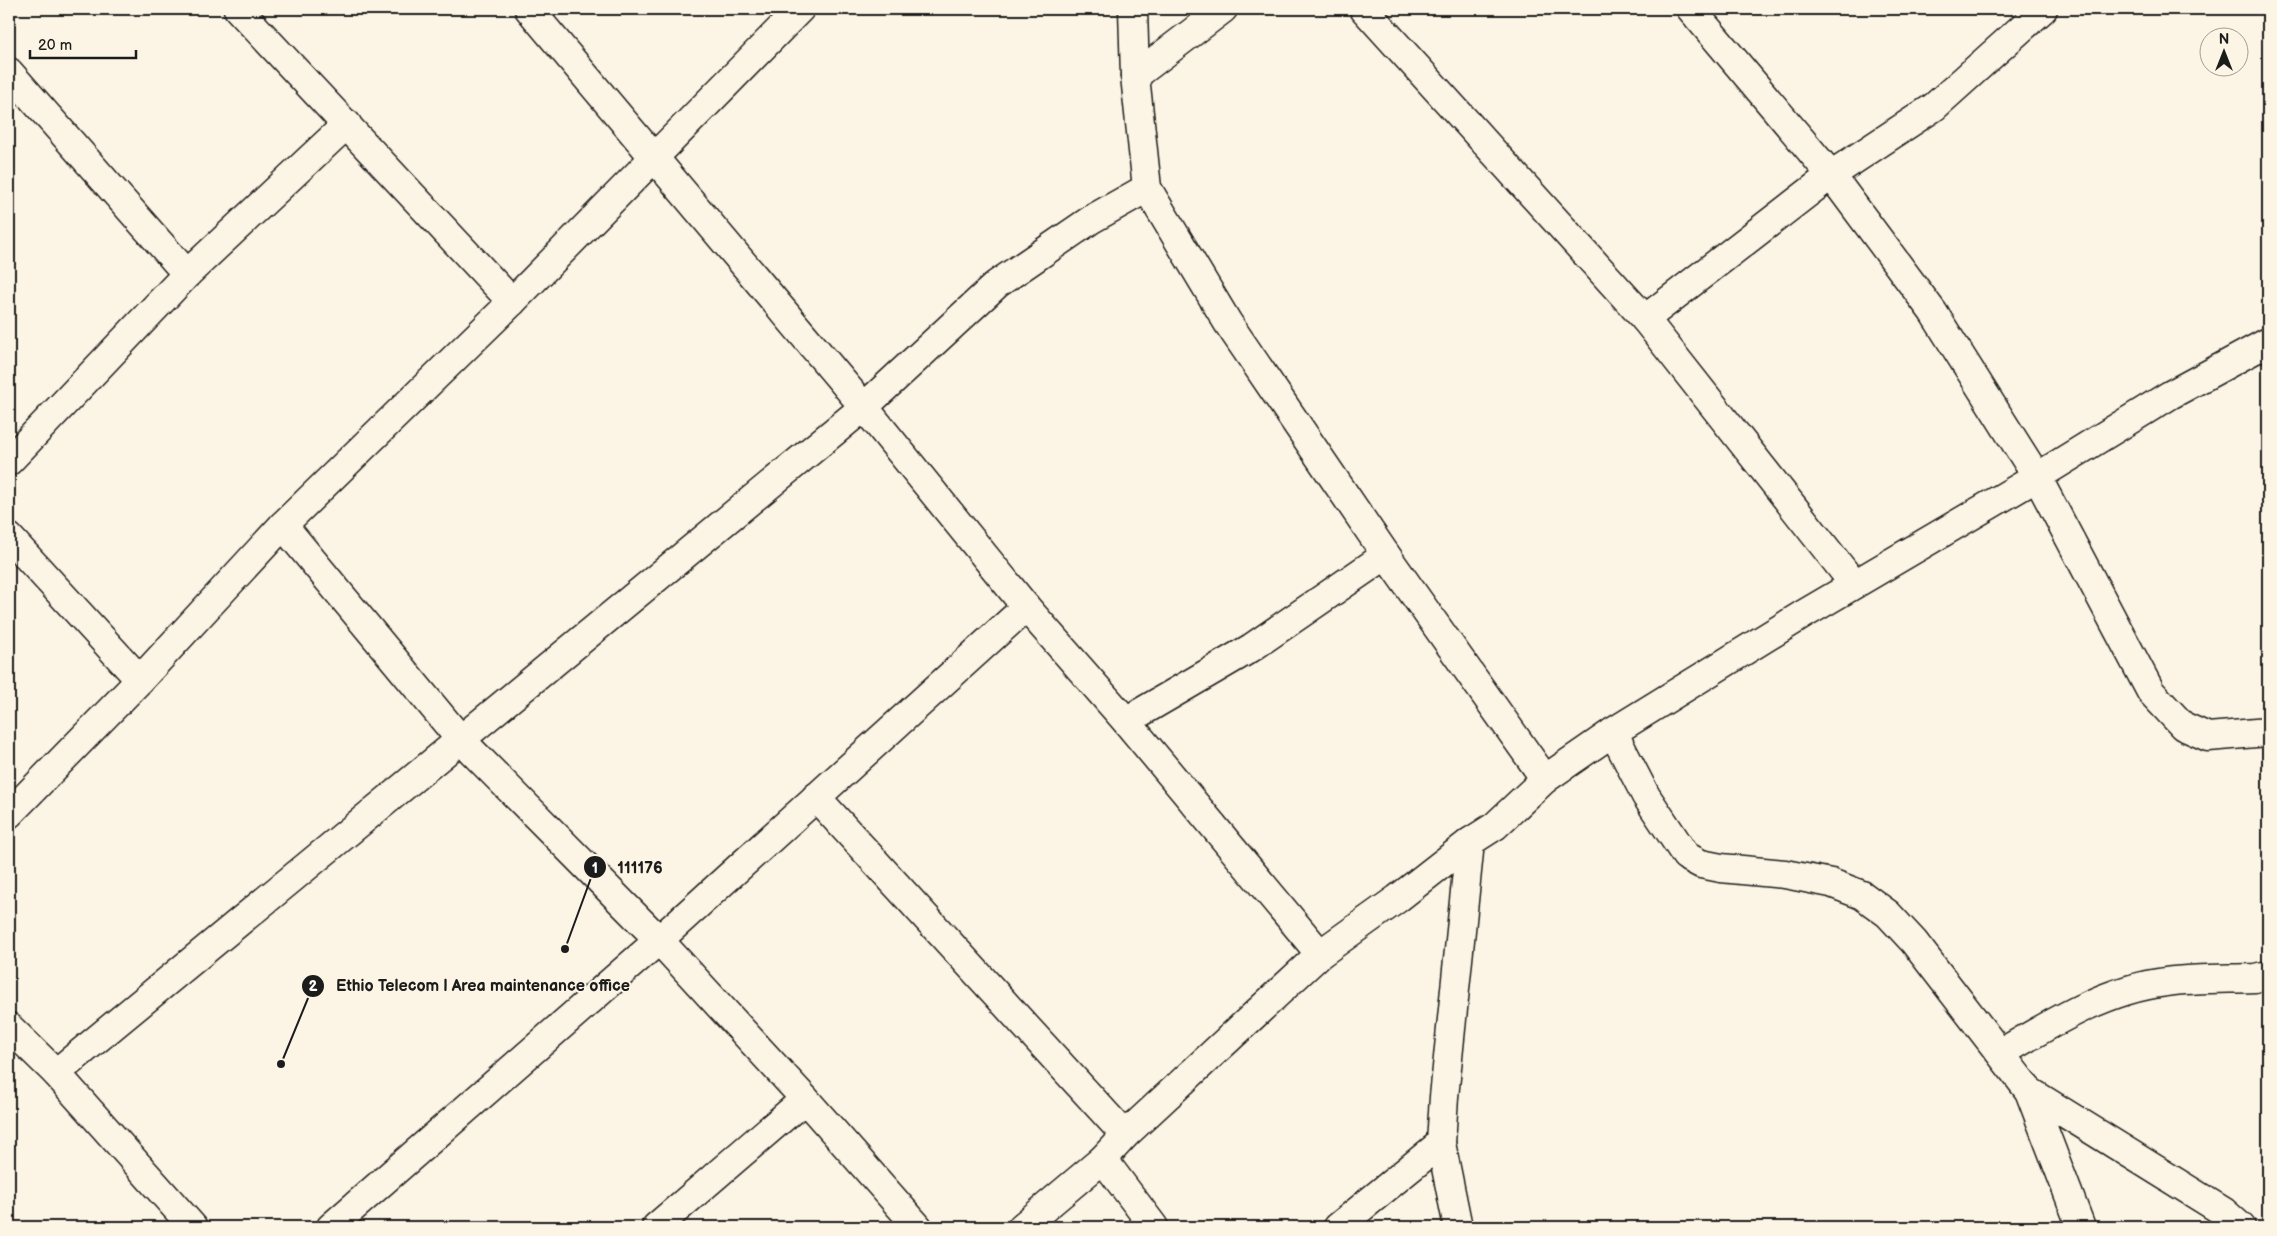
<svg xmlns="http://www.w3.org/2000/svg" width="2277" height="1236" viewBox="0 0 2277 1236" font-family="'Balsamiq Sans',sans-serif">
  <style>
    .lines { fill: none; stroke-linecap: round; stroke-linejoin: round }
    .minor-casing { stroke: #1c1c1c; stroke-width: 31 }
    .minor { stroke: #fcf5e5; stroke-width: 28 }
    .leader { fill: none; stroke: #1c1c1c; stroke-width: 2 }
    .callout-dot { fill: #1c1c1c; stroke: #fcf5e5; stroke-width: 2 }
    .mark-label { font-size: 15px; text-anchor: middle; font-weight: bold; fill: #fff }
    .callout-label { font-size: 16px; text-anchor: middle; font-weight: bold; fill: #1c1c1c; stroke: #fcf5e5; stroke-width: 4; stroke-linejoin: round; paint-order: stroke }
  </style>
  <rect width="100%" height="100%" fill="#fcf5e5"/>
  <filter id="ink" filterUnits="userSpaceOnUse"><feTurbulence type="fractalNoise" baseFrequency=".02" numOctaves="2"/><feDisplacementMap in="SourceGraphic" scale="10" xChannelSelector="R" yChannelSelector="G"/><feConvolveMatrix kernelMatrix="1 2 1 2 8 2 1 2 1" color-interpolation-filters="sRGB"/></filter>
  <g filter="url(#ink)">
    <g class="lines">
      <defs>
        <g id="minor">
          <polyline points="238,9 512,302"/>
          <polyline points="529,9 864,407 1026,607 1126,721 1320,954 1125,1135 1103,1159 1022,1227"/>
          <polyline points="800,9 512,302 283,525 460,739 659,940 805,1099 918,1227"/>
          <polyline points="1133,9 1135,76 1147,188 1228,323 1386,555 1545,779"/>
          <polyline points="1364,9 1645,319 1831,175 1934,107 2043,9"/>
          <polyline points="1691,9 1831,175 1933,312 2037,477 2151,692 2183,726 2208,737 2268,732"/>
          <polyline points="9,72 187,274"/>
          <polyline points="1135,76 1223,9"/>
          <polyline points="1645,319 1854,584"/>
          <polyline points="9,461 187,274 347,124"/>
          <polyline points="9,537 140,680"/>
          <polyline points="1126,721 1251,648 1386,555"/>
          <polyline points="1613,732 1646,796 1686,856 1701,864 1721,868 1785,874 1831,883 1862,895 1888,914 1914,942 2029,1091 2081,1227"/>
          <polyline points="816,797 1125,1135"/>
          <polyline points="9,814 140,680 283,525"/>
          <polyline points="1320,954 1397,899 1470,842 1495,826 1545,779 1613,732 1804,614 2037,477 2170,395 2268,342"/>
          <polyline points="9,1027 56,1073 193,1227"/>
          <path d="M2001,1053C2052,1023 2106,989 2166,982C2195,978 2225,979 2255,978L2268,975"/>
          <polyline points="56,1073 864,407 997,284 1092,219 1147,188"/>
          <polyline points="2029,1091 2224,1212 2241,1227"/>
          <polyline points="1103,1159 1154,1227"/>
          <polyline points="331,1227 659,940 1026,607"/>
          <polyline points="656,1227 805,1099"/>
          <polyline points="1338,1227 1441,1143"/>
          <polyline points="1458,1227 1441,1143 1444,1097 1470,842"/>
        </g>
      </defs>
      <use href="#minor" class="minor-casing"/>
      <use href="#minor" class="minor"/>
    </g>
  </g>
  <path class="leader" d="M565 949L595 867M281 1064L313 986"/>
  <g class="callout-dot">
    <circle cx="565" cy="949" r="5"/>
    <circle cx="281" cy="1064" r="5"/>
    <circle cx="595" cy="867" r="12"/>
    <circle cx="313" cy="986" r="12"/>
  </g>
  <g class="mark-label">
    <text x="595" y="873">1</text>
    <text x="313" y="991">2</text>
  </g>
  <g class="callout-label">
    <text x="640" y="873">111176</text>
    <text x="483" y="991">Ethio Telecom | Area maintenance office</text>
  </g>
  <rect width="2277" height="1236" fill="none" stroke="#fcf5e5" stroke-width="30"/>
  <rect x="15" y="15" width="2247" height="1206" fill="none" stroke="#1c1c1c" stroke-width="2" filter="url(#ink)"/>
  <g transform="translate(2224 52)"><circle r="24" fill="#fcf5e5" stroke="#a29e95"/>
  <path d="M0-4L9 19L0 12L-9 19Z" fill="#1c1c1c"/>
  <text y="-8" font-size="14" font-weight="bold" text-anchor="middle" fill="#1c1c1c">N</text>
  </g>
  <path d="M30 50v8h106v-8" fill="none" stroke="#1c1c1c" stroke-width="2.5"/>
  <text x="38" y="50" font-size="15" fill="#1c1c1c" stroke="#fcf5e5" stroke-width="4" paint-order="stroke">20 m</text>
</svg>
